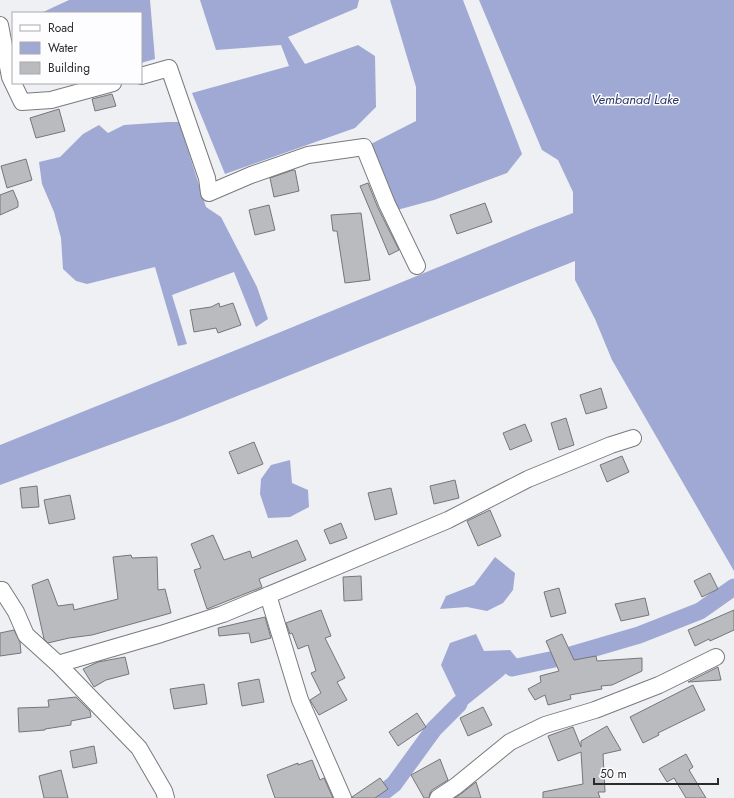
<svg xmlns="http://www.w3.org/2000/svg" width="734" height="798" viewBox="0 0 734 798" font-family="Jost,sans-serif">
<rect width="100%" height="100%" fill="#eff0f3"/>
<path fill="#9fa9d3" d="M69,0H150L155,59L141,63V13H41Z
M200,0H359L357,8L288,37L305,64L358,45L375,56L376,107L355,128L225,174L192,93L289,66L281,45L216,50Z
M390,0H463L522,154L507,173L434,200L397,210L367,146L416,121V87Z
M479,0H734V571L612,360L595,319L575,280V261L175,421L0,485V445L283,331L531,229L573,213V192L558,160L542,150Z
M168,122H179L206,207L221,217L257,287L268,319L256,327L234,272L172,295L187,344L178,346L155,267L87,284L76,281L63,269L61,238L54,212L42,184L39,162L60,157L83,134L99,125L108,133L124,125Z
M290,460L292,483L308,490L309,507L290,517L268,518L260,494L261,479L271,465Z
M495,557L515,573L513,590L503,603L487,611L467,607L440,609L446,596L474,585Z
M476,634L484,651L510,650L519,661L502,677L462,709L441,665L450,643Z"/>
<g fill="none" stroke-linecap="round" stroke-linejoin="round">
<path stroke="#9fa9d3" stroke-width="17" d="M512,668L564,657L639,635L700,611L734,587
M376,798L394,784L434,729L459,704"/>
</g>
<path fill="#babbbe" stroke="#757679" d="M112,94L116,106L95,111L92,99Z
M59,109L65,131L36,138L30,118Z
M26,159L32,180L7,188L1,166Z
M293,170H295L299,191L274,197L270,178Z
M368,183L378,208L399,250L389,255L360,186Z
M13,190L18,202V207L0,215V195Z
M485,203L492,222L457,234L450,215Z
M269,205L275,230L255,235L249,210Z
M361,213L370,280L345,283L337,231H333L331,215Z
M219,303L220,307L233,303L241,325L218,333L216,328L194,332L190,310L211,307Z
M601,388L607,408L586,414L580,395Z
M566,418L574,445L559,450L551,423Z
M525,424L532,441L510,450L503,433Z
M254,442L263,464L238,474L229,452Z
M622,456L629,472L607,482L600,465Z
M455,480L459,498L434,504L430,486Z
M37,486L39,507L22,508L20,488Z
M391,488L397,514L375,520L368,493Z
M70,495L75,519L49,524L44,500Z
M490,510L501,536L478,546L467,521Z
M341,523L347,538L330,544L324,530Z
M213,535L224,560L250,551L252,558L297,540L306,560L259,579L262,587L207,609L194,570L201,568L191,544Z
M131,555L132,558L157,557L158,590L165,589L171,613L92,635L69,638L48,643L44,639L32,585L48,579L58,606L73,604L74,610L118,599L113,557Z
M710,573L718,589L702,597L694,581Z
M361,576L362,600L344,601L343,577Z
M559,588L566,613L551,617L544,592Z
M645,598L649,615L621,621L615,604Z
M321,610L331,636L325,638L345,678L337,682L347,700L319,715L310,700L321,693L311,673L316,671L308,645L298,649L292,633L290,634L286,623Z
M734,610V630L710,641L709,639L695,646L688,630Z
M265,617L271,638L251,643L249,633L219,636L218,628Z
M14,630L20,642L21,653L0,656V633Z
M562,634L574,660L596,656L597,661L642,658V671L612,685L601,686L602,689L570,695L571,699L548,705L545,695L535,700L528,689L541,682L540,676L559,671L546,641Z
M125,657L129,674L106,680L94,687L83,669L98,662Z
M718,667L721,680L688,682Z
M259,679L264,702L242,706L238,683Z
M204,684L207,704L174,709L170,689Z
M693,685L705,710L658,733L659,735L643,743L630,717Z
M76,697L90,711L91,717L71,721V725L45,729V730L19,732L18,708L49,707L48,700Z
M483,707L492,725L468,736L460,718Z
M417,713L426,727L398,746L389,732Z
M607,726L621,750L603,754L605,792H598L600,798H543V792L583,784L581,752L558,761L548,736L573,727L581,747V741Z
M94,746L97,763L73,768L70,751Z
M686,754L693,767L689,770L706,798H686L674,778L667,782L659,769Z
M440,759L448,780L432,790L430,793L429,798H424L411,775Z
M312,760L320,780L324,778L333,798H275L267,775L298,763V765Z
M61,770L68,798H44L39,776Z
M380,778L388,789L375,798H352V797Z
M476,782L481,798H455L462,793Z"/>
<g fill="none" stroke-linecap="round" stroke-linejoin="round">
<defs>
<path id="street" d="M0,25L10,77L22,102L51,100L113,83
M141,76L169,68L207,178L209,193L251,175L308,155L364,147L387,204L417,266
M0,590H2L16,612L26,635L58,664L139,748L164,791L166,798
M268,595L300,700L343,798
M58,664L161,634L223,614L448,520L528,479L611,445L633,438
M438,798L456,786L510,742L545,725L595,710L659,685L716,657"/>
</defs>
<use href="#street" stroke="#797a7d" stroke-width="18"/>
<use href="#street" stroke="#fff" stroke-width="16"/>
</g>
<g text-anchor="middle" stroke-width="3" stroke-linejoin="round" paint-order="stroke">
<g font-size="13" font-style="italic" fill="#2e366b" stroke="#fdfdff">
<text x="635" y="104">Vembanad Lake</text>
</g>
</g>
<rect x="12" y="12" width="130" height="72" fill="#fdfdff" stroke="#a9a9ab"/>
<rect x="20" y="25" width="20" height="6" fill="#ffffff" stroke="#a9a9ab"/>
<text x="48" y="32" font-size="12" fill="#2b2b2c">Road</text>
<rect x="20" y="42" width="20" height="12" fill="#9fa9d3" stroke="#a9a9ab"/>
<text x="48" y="52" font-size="12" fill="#2b2b2c">Water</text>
<rect x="20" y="62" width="20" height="12" fill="#babbbe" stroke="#a9a9ab"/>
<text x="48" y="72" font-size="12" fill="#2b2b2c">Building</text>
<path d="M594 778v6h124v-6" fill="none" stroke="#2b2b2c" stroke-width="2"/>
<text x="600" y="778" font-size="12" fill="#2b2b2c" stroke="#fdfdff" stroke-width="3" paint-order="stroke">50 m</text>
</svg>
